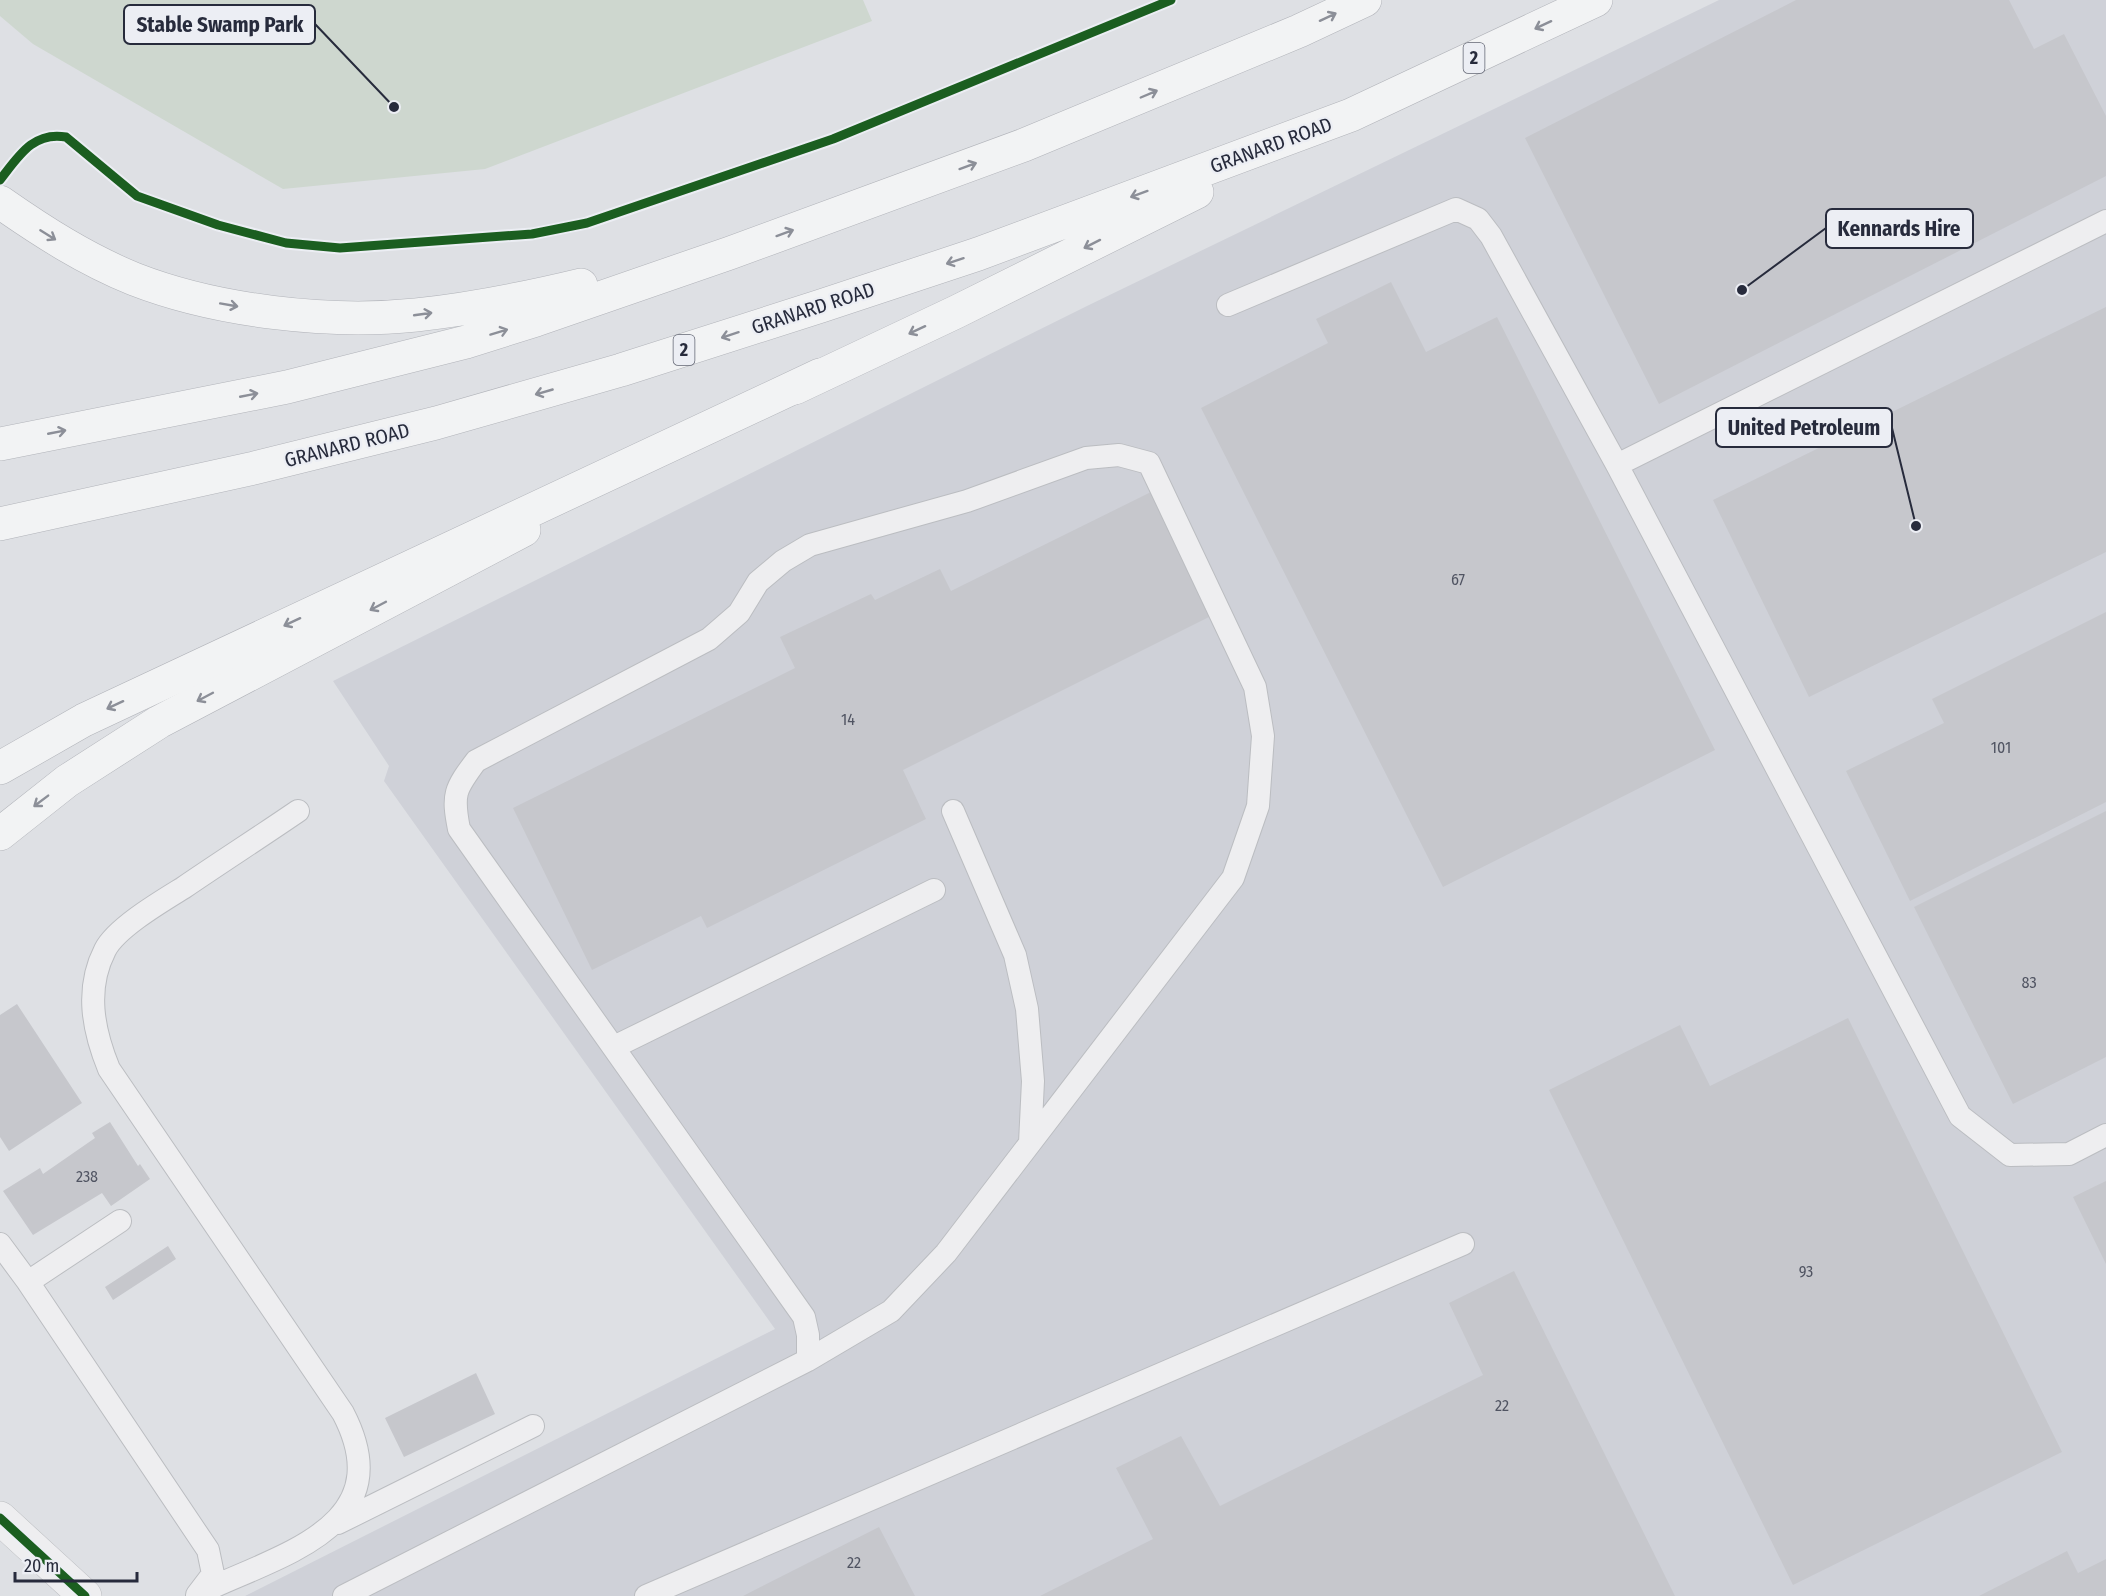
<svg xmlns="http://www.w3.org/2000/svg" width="2106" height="1596" viewBox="0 0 2106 1596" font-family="'Fira Sans Condensed',sans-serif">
<rect width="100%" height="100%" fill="#dee0e4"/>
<path fill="#cfd1d8" d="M1719,0H2106V1596H245L775,1329L384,781L389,766L333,681L1089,305Z"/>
<path fill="#ced7cf" d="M0,0H863L872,21L485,169L283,189L33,44L0,16Z"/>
<path fill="#c6c7cc" d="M1796,0H2009L2034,49L2064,34L2106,116V176L1659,404L1525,138Z
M1391,282L1426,352L1497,317L1715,750L1443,887L1201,408L1328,343L1316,319Z
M2106,307V552L1809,697L1713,500Z
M1151,492L1213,615L903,770L926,819L707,928L701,916L592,970L513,808L795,668L780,637L871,594L875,600L940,569L951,591Z
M2106,612V802L1910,901L1846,771L1944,723L1932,699Z
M2106,811V1057L2013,1104L1914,907Z
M17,1004L82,1103L9,1151L0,1137V1015Z
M1848,1018L2062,1452L1793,1585L1549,1090L1680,1025L1710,1086Z
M110,1122L138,1166L140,1164L150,1179L111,1206L102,1193L33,1235L3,1191L40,1168L43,1174L95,1138L92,1133Z
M2106,1181V1264L2073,1197Z
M168,1246L176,1259L113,1300L105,1287Z
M1514,1271L1675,1596H1040L1153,1539L1116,1468L1181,1436L1220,1506L1483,1375L1449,1303Z
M476,1373L495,1414L404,1457L385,1418Z
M879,1527L915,1596H743Z
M2067,1551L2078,1573L2106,1559V1596H1979Z"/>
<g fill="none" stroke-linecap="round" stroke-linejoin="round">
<defs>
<path id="service" d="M1228,305L1456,209L1478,219L1491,236L1617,465L1960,1116L2010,1155L2069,1154L2106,1135
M1617,465L2106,221
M953,811L1015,955L1027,1009L1033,1081L1030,1143
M614,1047L934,890
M120,1221L28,1282L208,1550L213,1574L197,1595
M0,1244L28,1282
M338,1523L533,1426
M202,1592C282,1554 402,1526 343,1413L109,1069C93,1030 85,989 105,950C116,928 162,901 183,888C221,862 260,837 298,811
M344,1596L808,1360L891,1311L946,1253L1233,878L1258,806L1263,736L1255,687L1149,463L1119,455L1086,458L967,501L810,545L783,561L758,582L739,613L709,639L476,761C455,789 452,794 459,829L804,1317L808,1335V1360
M646,1596L1463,1244"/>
<path id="minor" d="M0,1518L85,1596"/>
<path id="trunk" d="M0,202C43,232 85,259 134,279C216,311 328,324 416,315C472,309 527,298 581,285
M795,388L956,312L1197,192
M0,444L287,387L466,342L536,320L730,253L1024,145L1299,31L1365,0
M0,524L254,468L436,423L621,370L821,306L978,254L1351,115L1596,0
M0,834L67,781L159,722L524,530"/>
<path id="motorway" d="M0,768L84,720L820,375"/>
</defs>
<use href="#service" stroke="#bbbdc1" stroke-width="24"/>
<use href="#minor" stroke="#bbbdc1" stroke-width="34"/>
<use href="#trunk" stroke="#b1b3b9" stroke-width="34"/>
<use href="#motorway" stroke="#b1b3b9" stroke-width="34"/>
<use href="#service" stroke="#eeeef0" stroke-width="22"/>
<use href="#minor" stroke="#eeeef0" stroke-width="33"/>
<use href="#trunk" stroke="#f2f3f4" stroke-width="33"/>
<use href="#motorway" stroke="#f2f3f4" stroke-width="33"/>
<defs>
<path id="cycleway" d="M0,180C18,157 33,131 66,137L137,196L218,225L286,243L340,248L532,234L587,223L833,139L1171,0
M0,1518L85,1596"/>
</defs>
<use href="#cycleway" stroke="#eceef4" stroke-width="13"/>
<use href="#cycleway" stroke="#1b5e20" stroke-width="9"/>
</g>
<defs><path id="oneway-shaft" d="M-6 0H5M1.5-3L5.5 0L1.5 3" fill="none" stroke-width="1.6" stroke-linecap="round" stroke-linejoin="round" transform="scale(1.5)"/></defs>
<g stroke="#8c8f98">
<use href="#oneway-shaft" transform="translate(1328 17) rotate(-25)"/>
<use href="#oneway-shaft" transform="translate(1543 25) rotate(155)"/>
<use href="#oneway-shaft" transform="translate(1149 94) rotate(-23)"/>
<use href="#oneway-shaft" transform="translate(968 166) rotate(-20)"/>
<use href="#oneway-shaft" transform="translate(1139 194) rotate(160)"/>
<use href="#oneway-shaft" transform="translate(785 233) rotate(-20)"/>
<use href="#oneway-shaft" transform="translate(48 235) rotate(32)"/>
<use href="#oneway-shaft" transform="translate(1092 244) rotate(153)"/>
<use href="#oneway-shaft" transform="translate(955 261) rotate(162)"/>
<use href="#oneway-shaft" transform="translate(229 305) rotate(10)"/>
<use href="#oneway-shaft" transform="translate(423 314) rotate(-8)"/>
<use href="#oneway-shaft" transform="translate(917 330) rotate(155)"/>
<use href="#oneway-shaft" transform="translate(499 332) rotate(-17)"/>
<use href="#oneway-shaft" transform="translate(730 335) rotate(162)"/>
<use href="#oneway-shaft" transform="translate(544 392) rotate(164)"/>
<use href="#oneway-shaft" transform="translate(249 395) rotate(-11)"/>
<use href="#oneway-shaft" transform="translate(57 432) rotate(-11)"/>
<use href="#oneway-shaft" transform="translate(378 606) rotate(152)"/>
<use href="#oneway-shaft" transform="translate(292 622) rotate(155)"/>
<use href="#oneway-shaft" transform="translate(205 697) rotate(152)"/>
<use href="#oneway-shaft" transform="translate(115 705) rotate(155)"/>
<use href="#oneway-shaft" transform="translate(41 801) rotate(143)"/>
</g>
<g text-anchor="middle" stroke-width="4.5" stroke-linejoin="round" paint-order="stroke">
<g font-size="16" fill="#505462">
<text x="1458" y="585">67</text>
<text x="848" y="725">14</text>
<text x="2001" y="753">101</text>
<text x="2029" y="988">83</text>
<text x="87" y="1182">238</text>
<text x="1806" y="1277">93</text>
<text x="1502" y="1411">22</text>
<text x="854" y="1568">22</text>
</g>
<g fill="#eceef4" stroke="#626673" stroke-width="1.5">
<rect x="1463.5" y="43" width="21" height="30" rx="4.5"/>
<rect x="673.5" y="335" width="21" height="30" rx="4.5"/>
</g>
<g font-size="18" font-weight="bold" fill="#272b3c">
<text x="1474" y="64">2</text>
<text x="684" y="356">2</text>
</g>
<g font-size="20" fill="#272b3c" stroke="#eceef4">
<text transform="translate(1271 145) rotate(-20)" y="7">GRANARD ROAD</text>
<text transform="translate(813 308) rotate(-18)" y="7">GRANARD ROAD</text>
<text transform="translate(347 445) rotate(-14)" y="7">GRANARD ROAD</text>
</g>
</g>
<path fill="none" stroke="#272b3c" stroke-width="2" d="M394 107L315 24M1742 290L1826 228M1916 526L1892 428"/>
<g fill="#272b3c" stroke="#eceef4" stroke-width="2">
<circle cx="394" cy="107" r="6"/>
<circle cx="1742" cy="290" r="6"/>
<circle cx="1916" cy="526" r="6"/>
</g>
<g fill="#eceef4" stroke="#272b3c" stroke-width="2">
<rect x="124" y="5" width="191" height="39" rx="6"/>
<rect x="1826" y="209" width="147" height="39" rx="6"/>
<rect x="1716" y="408" width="176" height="39" rx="6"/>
</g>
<g font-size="21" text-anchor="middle" font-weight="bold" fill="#272b3c">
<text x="220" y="32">Stable Swamp Park</text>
<text x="1899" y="236">Kennards Hire</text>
<text x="1804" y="435">United Petroleum</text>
</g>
<path d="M15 1572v9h122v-9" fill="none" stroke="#272b3c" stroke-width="3"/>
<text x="24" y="1572" font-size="18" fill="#272b3c" stroke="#eceef4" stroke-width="4.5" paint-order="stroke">20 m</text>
</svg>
